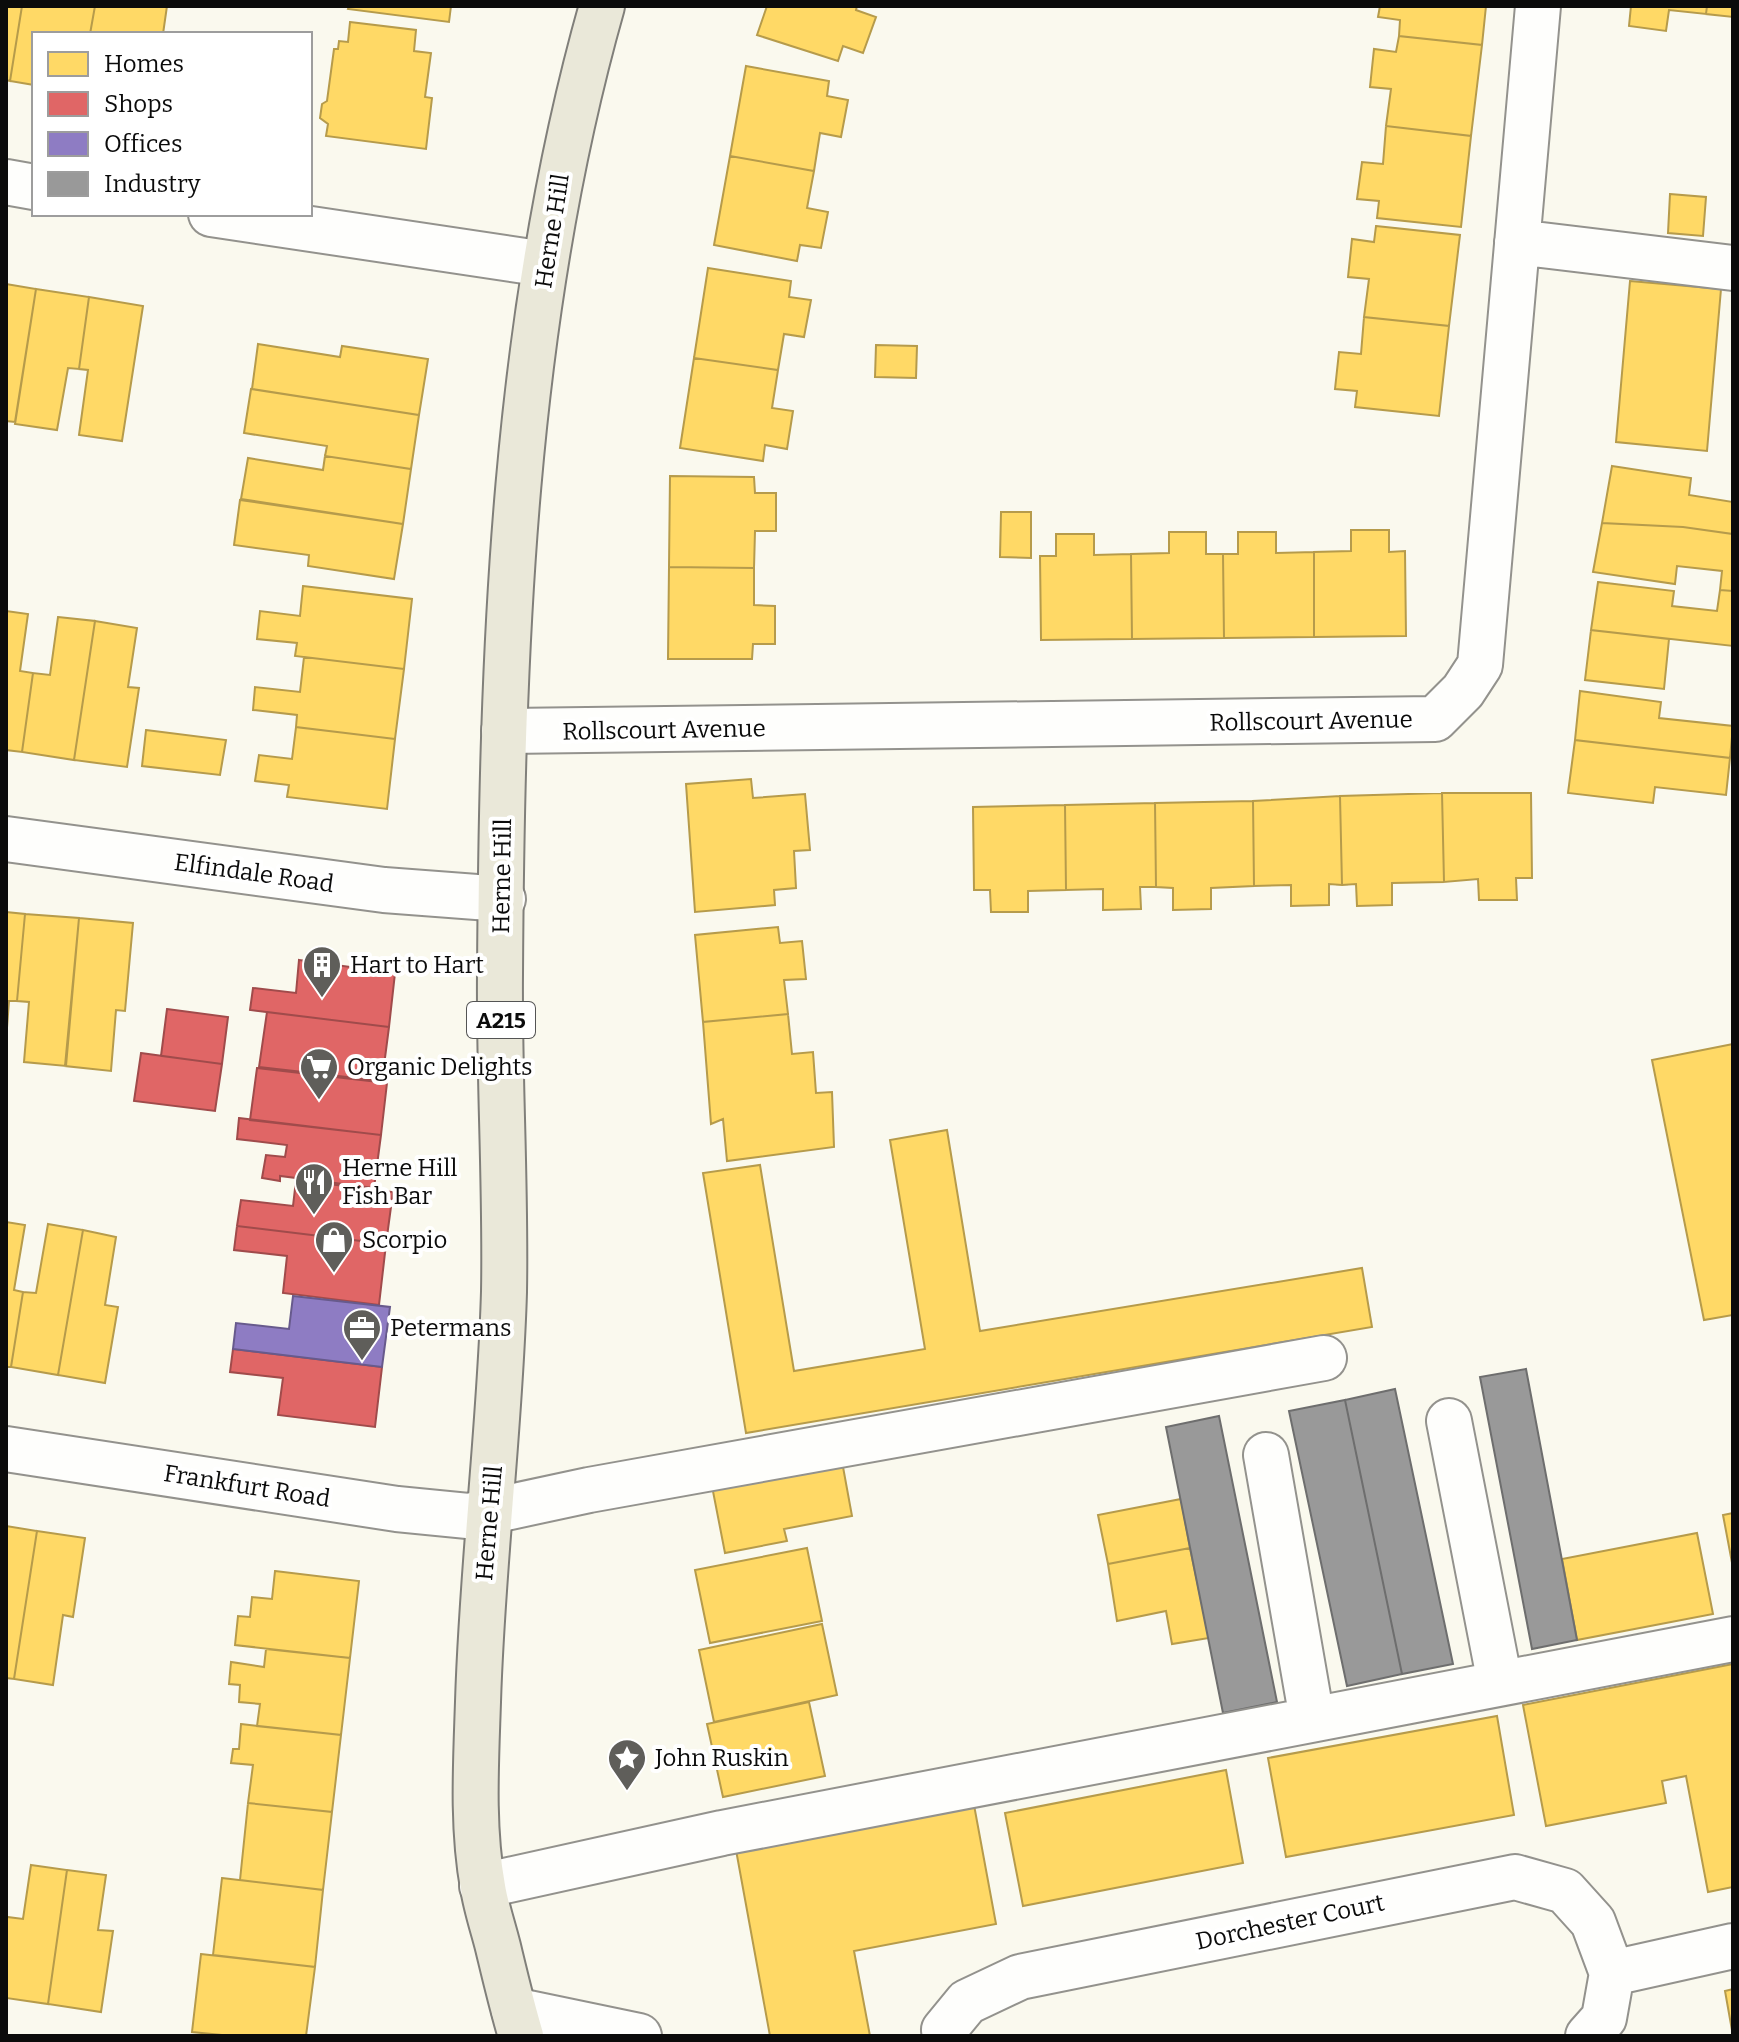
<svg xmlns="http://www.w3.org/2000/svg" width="1739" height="2042" viewBox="0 0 1739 2042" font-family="Bitter,serif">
<rect width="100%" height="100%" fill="#faf9ee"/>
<path fill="#ffd966" stroke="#b69b4b" stroke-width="2" d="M6,6H22L10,81L6,80Z
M22,6H95L90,34H34V85L10,81Z
M95,6H167L163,34H90Z
M349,6H451L449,22L348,9Z
M767,6H857L856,10L876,17L863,53L843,46L838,61L757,35Z
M1380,6H1486L1482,45L1399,36L1400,20L1378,17Z
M1631,6H1707L1706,14L1669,10L1666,31L1629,26Z
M1707,6H1733V17L1706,14Z
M350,22L416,30L414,51L431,53L425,97L432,98L426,149L326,136L328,124L320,118L322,104L327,101L334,49H338L339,41L348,42Z
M1399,36L1482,45L1471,136L1386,126L1391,89L1370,87L1374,49L1396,52Z
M746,66L829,81L827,96L848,100L841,137L820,133L814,171L730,156Z
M1386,126L1471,136L1461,227L1377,218L1379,201L1357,199L1362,162L1383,164Z
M730,156L814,171L807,208L828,212L821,248L800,245L797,261L714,245Z
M1670,194L1706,197L1703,236L1668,233Z
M1376,226L1460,235L1449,326L1364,317L1369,279L1348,277L1352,239L1374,242Z
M708,268L791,281L789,297L811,300L804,337L784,334L778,370L694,358Z
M1630,281L1721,289L1707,451L1616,442Z
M6,284L36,289L15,422L6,421Z
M36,289L89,297L79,369L68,368L57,430L15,424Z
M89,297L143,306L122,441L79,435L88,370L79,369Z
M1364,317L1449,326L1439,416L1355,407L1357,391L1335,389L1339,352L1361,354Z
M258,344L340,357L342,346L428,359L419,415L252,389Z
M876,345L917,346L916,378L875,377Z
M694,358L778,370L772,408L793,411L787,449L765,445L763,461L680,448Z
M251,389L419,415L411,469L325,456L327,446L244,433Z
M325,456L411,469L403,524L241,499L248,458L323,470Z
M1612,466L1691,478L1689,495L1733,502V534L1683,527L1602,523Z
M670,476L754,477L755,493H776V531H755L754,568L669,567Z
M240,500L403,524L394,579L308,566L309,555L234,545Z
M1001,512H1031V558L1000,557Z
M1602,523L1683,527L1733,534V591L1720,590L1722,571L1677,566L1675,584L1593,572Z
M1351,530H1389V552L1405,551L1406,636L1314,637V552L1351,551Z
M1169,532H1206V554H1223L1224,638L1132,639L1131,554L1169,553Z
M1238,532H1276V553L1314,552V637L1224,638L1223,554H1238Z
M1056,534H1094V555L1131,554L1132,639L1041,640L1040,556H1056Z
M669,567L754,568V605L775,606V644H753L752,659H668Z
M1598,582L1674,591L1672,606L1717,611L1720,590L1733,591V646L1591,630Z
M303,586L412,599L404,669L295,656L297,643L257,639L260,611L300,616Z
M6,611L28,614L20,671L33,673L22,752L6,750Z
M58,617L95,621L74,760L22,752L33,673L50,675Z
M95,621L137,628L128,687L139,688L127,767L74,760Z
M1591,630L1669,639L1664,689L1585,680Z
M304,657L404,669L395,739L296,727L297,715L253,710L255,687L300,692Z
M1580,691L1661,702L1659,718L1733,726L1730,758L1575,740Z
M296,727L395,739L387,809L287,797L289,785L255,781L259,755L292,759Z
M146,730L226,740L220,775L142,766Z
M1575,740L1730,758L1726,795L1655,787L1653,803L1568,793Z
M751,779L753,798L805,794L810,850L794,851L796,888L774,890L775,905L695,912L686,784Z
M1442,793L1444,882L1392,883V905L1357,906L1356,884L1342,885L1340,796Z
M1442,793H1531L1532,878H1516L1517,900H1479L1478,879L1444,882Z
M1340,796L1342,885L1329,884V905L1291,906V885L1254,886L1253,801Z
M1253,801L1254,886L1211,888V909L1173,910V888L1156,887L1155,803Z
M1155,803L1156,887H1140L1141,909L1103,910V889L1066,890L1065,805Z
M1065,805L1066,890L1028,891V912H991L990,890H974L973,807Z
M6,912L25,914L17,1001H9L6,1041Z
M25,914L79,918L66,1066L24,1062L29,1002L17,1001Z
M79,918L133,923L125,1011L116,1010L111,1071L65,1066Z
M778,927L780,943L802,941L806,979L784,980L788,1014L703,1022L695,935Z
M788,1014L792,1054L813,1052L816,1093L832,1092L834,1147L727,1161L723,1119L711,1124L703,1022Z
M1733,1044V1315L1704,1320L1652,1060Z
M947,1130L980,1331L1362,1268L1372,1327L746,1433L703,1173L760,1165L794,1371L925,1349L890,1140Z
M6,1222L25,1225L14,1290L23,1292L11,1367H6Z
M48,1224L83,1230L58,1375L11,1367L23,1292L36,1293Z
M83,1230L116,1237L105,1305L118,1307L105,1383L58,1375Z
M841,1456L852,1516L784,1529L787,1541L725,1553L711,1481Z
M1181,1499L1190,1548L1108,1564L1098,1515Z
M1733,1513V1568L1723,1515Z
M6,1526L37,1531L14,1679L6,1678Z
M37,1531L85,1538L73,1617L63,1615L53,1685L14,1679Z
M1697,1533L1713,1614L1577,1640L1562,1559Z
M807,1548L822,1621L710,1643L695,1570Z
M1190,1548L1209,1638L1172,1644L1166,1611L1117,1621L1108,1564Z
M275,1571L359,1581L350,1658L235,1645L238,1616L250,1617L252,1597L272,1599Z
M822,1624L837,1695L714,1722L699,1650Z
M266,1649L350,1658L341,1735L257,1726L260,1704L239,1702L240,1685L229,1684L231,1662L264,1667Z
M1733,1664V1887L1708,1892L1686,1776L1662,1781L1666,1803L1546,1826L1523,1705Z
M809,1702L825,1776L723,1797L707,1724Z
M1497,1716L1514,1815L1286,1857L1268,1758Z
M241,1724L341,1735L332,1812L248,1803L253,1765L231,1763L233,1749H239Z
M1226,1770L1243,1863L1023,1906L1005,1813Z
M248,1803L332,1812L323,1890L240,1880Z
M974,1805L996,1924L854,1951L870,2036H770L736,1850Z
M31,1865L67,1870L48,2004L6,1998L7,1917L23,1919Z
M67,1870L106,1875L98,1930L113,1931L101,2012L48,2004Z
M222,1878L323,1890L315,1967L213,1955Z
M201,1954L315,1967L306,2036H232L192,2032Z
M1733,1989V2036L1725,1991Z"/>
<path fill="#e06666" stroke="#a04b4b" stroke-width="2" d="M299,960L395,973L389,1027L250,1010L253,988L296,993Z
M167,1009L228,1017L222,1064L161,1056Z
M267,1012L389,1027L382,1081L259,1067Z
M141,1053L222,1064L215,1111L134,1101Z
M257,1068L387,1083L381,1135L250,1120Z
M239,1118L381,1135L374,1188L280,1176V1181L262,1178L266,1155L285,1157L287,1145L237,1139Z
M296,1180L393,1192L386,1244L237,1226L241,1200L293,1206Z
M237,1226L386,1244L379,1305L283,1293L287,1256L234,1250Z
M233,1349L382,1367L375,1427L278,1415L283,1378L230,1372Z"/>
<path fill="#8e7cc3" stroke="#675a8c" stroke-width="2" d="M293,1296L390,1307L382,1367L233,1349L236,1323L289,1329Z"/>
<path fill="#999" stroke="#6e6e6e" stroke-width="2" d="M1526,1369L1577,1640L1532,1649L1480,1377Z
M1395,1389L1453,1664L1402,1674L1345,1400Z
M1345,1400L1402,1674L1347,1686L1289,1411Z
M1219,1416L1277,1702L1223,1713L1166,1427Z"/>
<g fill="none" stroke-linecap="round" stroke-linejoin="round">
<defs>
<path id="minor" d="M6,182L34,187
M211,214L545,264
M1517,242L1733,268
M504,731L1435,719L1463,691L1480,665L1538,6
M6,839L384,890L503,899
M1449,1421L1500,1683
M6,1449L397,1509L468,1516L589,1490L1324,1358
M1266,1455L1312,1719
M482,1886L722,1833L1733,1639
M1612,1973L1733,1946
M514,2010L639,2036
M945,2036L944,2030L967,2002L1020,1977L1515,1877L1565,1891L1593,1922L1612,1973L1604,2018L1588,2036"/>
<path id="major" d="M521,2036C512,2006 505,1976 498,1947C493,1927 486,1907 483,1887C472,1827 476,1763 478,1702C482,1565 500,1429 504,1292C506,1186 499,1080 500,974C502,650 513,319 602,6"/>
</defs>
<use href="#minor" stroke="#93928d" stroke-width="48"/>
<use href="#major" stroke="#807f7a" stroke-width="48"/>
<use href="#minor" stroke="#fefefc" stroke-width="44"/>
<use href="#major" stroke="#eae8d9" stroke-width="44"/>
</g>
<defs>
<symbol id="building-pin" viewBox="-11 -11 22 30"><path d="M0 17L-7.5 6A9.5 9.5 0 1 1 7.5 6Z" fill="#5f5e5a" stroke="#fff"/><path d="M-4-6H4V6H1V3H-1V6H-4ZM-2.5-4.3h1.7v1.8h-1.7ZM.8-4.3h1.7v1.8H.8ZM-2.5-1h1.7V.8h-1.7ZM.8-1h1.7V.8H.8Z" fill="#fff"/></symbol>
<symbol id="supermarket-pin" viewBox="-11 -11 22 30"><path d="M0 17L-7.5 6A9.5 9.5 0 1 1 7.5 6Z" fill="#5f5e5a" stroke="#fff"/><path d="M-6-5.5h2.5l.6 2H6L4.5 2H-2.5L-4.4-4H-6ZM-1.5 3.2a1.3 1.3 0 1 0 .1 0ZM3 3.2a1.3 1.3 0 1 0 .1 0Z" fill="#fff"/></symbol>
<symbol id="restaurant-pin" viewBox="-11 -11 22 30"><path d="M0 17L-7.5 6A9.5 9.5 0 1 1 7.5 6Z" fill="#5f5e5a" stroke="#fff"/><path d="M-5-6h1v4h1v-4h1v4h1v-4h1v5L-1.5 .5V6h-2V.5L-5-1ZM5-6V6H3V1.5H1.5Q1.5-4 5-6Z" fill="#fff"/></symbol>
<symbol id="shop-pin" viewBox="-11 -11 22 30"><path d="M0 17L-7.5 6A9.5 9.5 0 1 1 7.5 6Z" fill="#5f5e5a" stroke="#fff"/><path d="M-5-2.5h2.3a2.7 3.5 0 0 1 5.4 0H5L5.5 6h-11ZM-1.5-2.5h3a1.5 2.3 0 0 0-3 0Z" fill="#fff"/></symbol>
<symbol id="office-pin" viewBox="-11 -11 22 30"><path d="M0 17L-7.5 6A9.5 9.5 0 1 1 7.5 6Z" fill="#5f5e5a" stroke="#fff"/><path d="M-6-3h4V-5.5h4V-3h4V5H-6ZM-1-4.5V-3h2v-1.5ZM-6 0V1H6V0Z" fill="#fff"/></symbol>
<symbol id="sight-pin" viewBox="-11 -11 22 30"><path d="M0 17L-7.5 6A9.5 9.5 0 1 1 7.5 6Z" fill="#5f5e5a" stroke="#fff"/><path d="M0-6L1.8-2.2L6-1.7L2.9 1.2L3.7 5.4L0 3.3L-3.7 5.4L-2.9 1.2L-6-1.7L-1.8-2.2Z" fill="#fff"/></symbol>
</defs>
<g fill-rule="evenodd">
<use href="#building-pin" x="300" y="943" width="44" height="60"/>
<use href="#supermarket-pin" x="297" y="1045" width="44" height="60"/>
<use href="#restaurant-pin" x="292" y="1160" width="44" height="60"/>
<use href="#shop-pin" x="312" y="1218" width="44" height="60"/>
<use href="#office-pin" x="340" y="1306" width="44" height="60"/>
<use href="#sight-pin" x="605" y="1736" width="44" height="60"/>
</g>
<g text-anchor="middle" stroke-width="8" stroke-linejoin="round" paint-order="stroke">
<rect fill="#fff" stroke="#545454" stroke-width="2" x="467" y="1002" width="68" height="36" rx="6"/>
<g font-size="22" font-weight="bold" fill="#0b0b0b">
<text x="501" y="1028">A215</text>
</g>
<g font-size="24" fill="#0b0b0b" stroke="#fff">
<text transform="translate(552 231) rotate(-81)" y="8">Herne Hill</text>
<text transform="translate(1311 721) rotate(-1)" y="8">Rollscourt Avenue</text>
<text transform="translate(664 730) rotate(-1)" y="8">Rollscourt Avenue</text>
<text transform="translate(254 873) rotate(8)" y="8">Elfindale Road</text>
<text transform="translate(502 876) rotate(-89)" y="8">Herne Hill</text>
<text transform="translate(247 1486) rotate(9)" y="8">Frankfurt Road</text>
<text transform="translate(489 1523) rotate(-85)" y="8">Herne Hill</text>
<text transform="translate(1290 1922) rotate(-12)" y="8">Dorchester Court</text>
</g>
<g font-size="24" fill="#0b0b0b" stroke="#fff" text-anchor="start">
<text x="350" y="973">Hart to Hart</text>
<text x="347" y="1075">Organic Delights</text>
<text x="342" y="1176">Herne Hill<tspan x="342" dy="28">Fish Bar</tspan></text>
<text x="362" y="1248">Scorpio</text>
<text x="390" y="1336">Petermans</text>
<text x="655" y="1766">John Ruskin</text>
</g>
</g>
<rect width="1739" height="2042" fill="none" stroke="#0b0b0b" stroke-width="16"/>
<rect x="32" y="32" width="280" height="184" fill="#ffffff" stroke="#9d9d9d" stroke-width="2"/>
<rect x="48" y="52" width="40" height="24" fill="#ffd966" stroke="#9d9d9d" stroke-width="2"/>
<text x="104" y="72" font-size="24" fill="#0b0b0b">Homes</text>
<rect x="48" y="92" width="40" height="24" fill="#e06666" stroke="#9d9d9d" stroke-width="2"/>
<text x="104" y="112" font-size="24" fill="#0b0b0b">Shops</text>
<rect x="48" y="132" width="40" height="24" fill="#8e7cc3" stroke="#9d9d9d" stroke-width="2"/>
<text x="104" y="152" font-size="24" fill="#0b0b0b">Offices</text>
<rect x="48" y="172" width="40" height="24" fill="#999999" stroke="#9d9d9d" stroke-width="2"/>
<text x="104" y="192" font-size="24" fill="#0b0b0b">Industry</text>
</svg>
